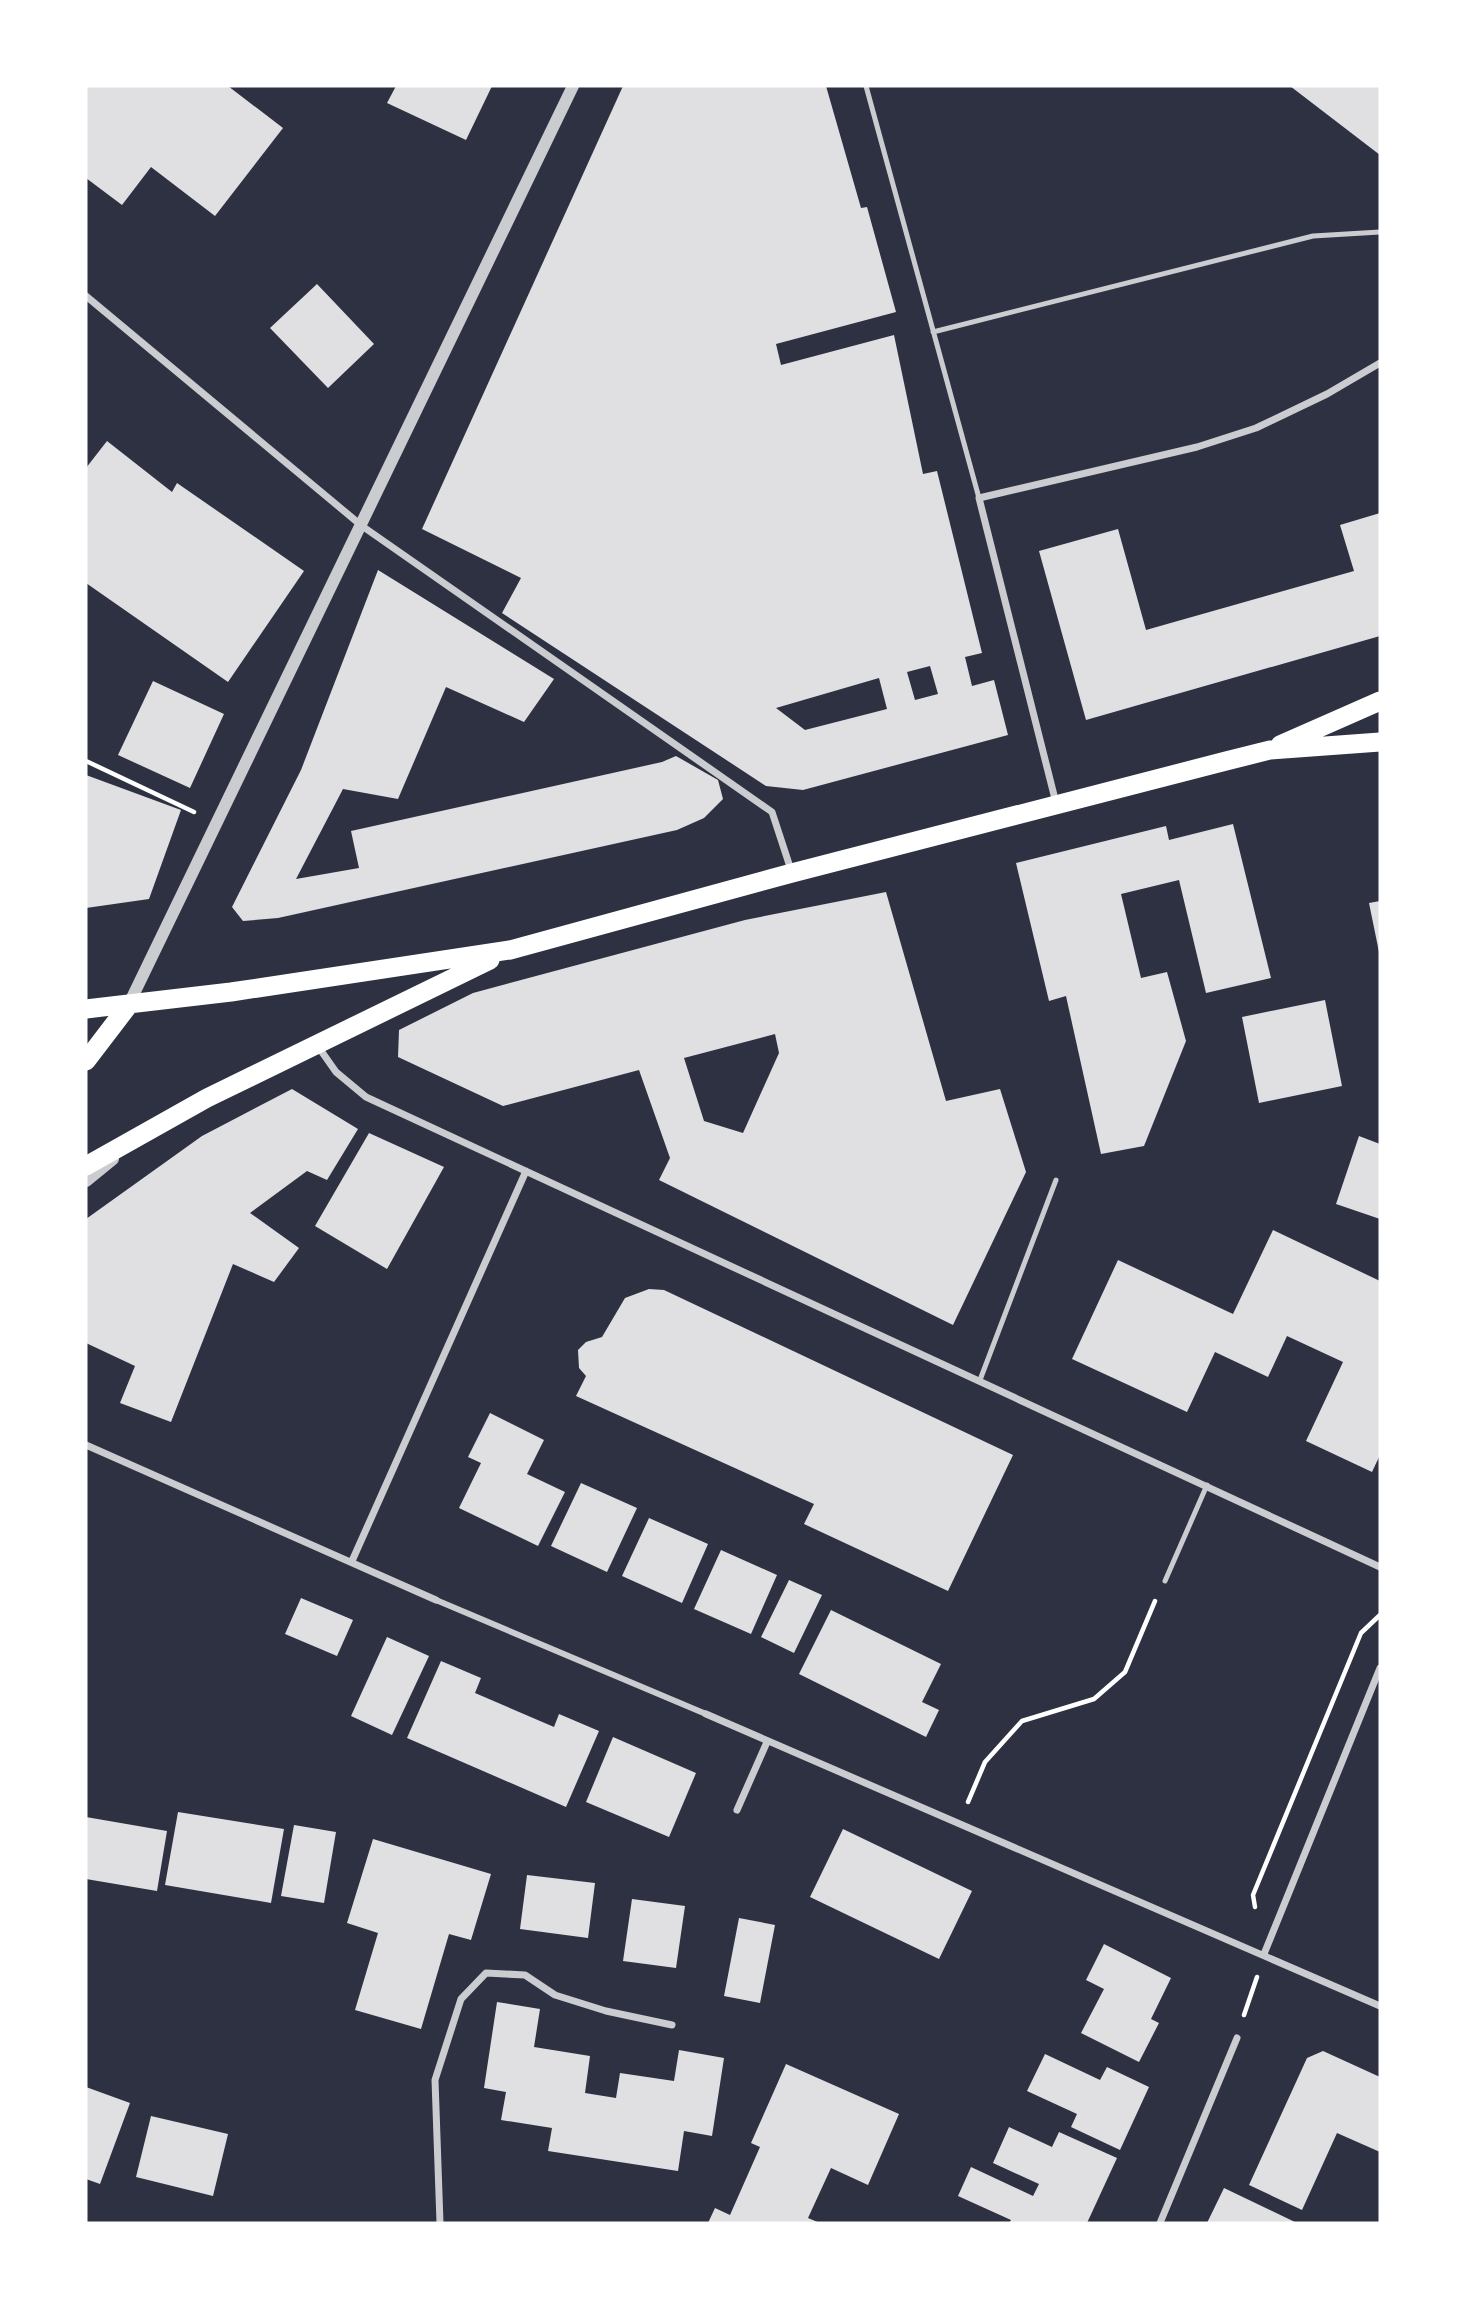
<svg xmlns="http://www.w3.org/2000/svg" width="1466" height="2309" viewBox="0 0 1466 2309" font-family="'Times New Roman',serif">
<rect width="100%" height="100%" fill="#2d3142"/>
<path fill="#e0e0e3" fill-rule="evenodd" d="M86,86H228L283,128L215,216L151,167L122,205L86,178Z
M396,86H492L466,140L387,103Z
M623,86H826L861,208L867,207L896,312L776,344L781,365L894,335L923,474L937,471L982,653L965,657L972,686L994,680L1008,735L803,790L766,786L502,613L521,578L422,529ZM930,666L938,694L915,700L907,672ZM879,678L887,709L805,730L776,708Z
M1290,86H1380V155Z
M317,284L374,344L328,388L270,328Z
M107,441L172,492L177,483L304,571L228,682L86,583V468Z
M1380,513V636L1086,720L1039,551L1118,529L1146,630L1354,571L1340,525Z
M378,570L554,679L524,722L446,687L398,799L343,789L296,879L359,868L351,831L662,762L676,756L718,780L723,799L704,818L677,830L278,918L243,921L232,907L301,770Z
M153,681L224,714L190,788L118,755Z
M86,775L181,810L149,899L86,908Z
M1233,824L1271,978L1206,993L1179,880L1121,894L1141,978L1167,972L1186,1041L1144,1146L1101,1154L1066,996L1049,1001L1016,863L1166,826L1169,840Z
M886,892L946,1101L1000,1089L1026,1172L953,1325L659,1180L670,1158L639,1070L503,1106L398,1057L399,1030L473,993L745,920ZM775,1034L779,1053L743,1133L704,1121L684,1058Z
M1380,901V952H1379L1369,903Z
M1325,1000L1342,1086L1259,1103L1242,1017Z
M292,1089L358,1129L327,1180L307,1171L250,1213L299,1248L274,1282L233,1264L171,1422L120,1403L135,1366L86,1343V1219L202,1136Z
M369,1133L444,1167L387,1269L315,1226Z
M1359,1136L1380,1144V1219L1336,1204Z
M1273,1230L1380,1281V1455L1372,1472L1306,1441L1343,1362L1287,1336L1268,1377L1215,1352L1187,1412L1072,1359L1118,1260L1233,1314Z
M649,1289L664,1290L1013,1455L948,1591L804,1524L814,1504L576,1396L586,1376L579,1368L578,1350L586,1342L602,1337L625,1298Z
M490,1413L544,1440L527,1474L565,1492L538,1546L459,1508L481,1463L468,1457Z
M581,1483L637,1508L607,1572L551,1546Z
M649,1518L708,1544L682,1603L622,1576Z
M721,1550L777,1575L751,1634L694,1609Z
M789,1580L822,1595L794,1653L761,1637Z
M301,1598L353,1620L337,1656L285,1634Z
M831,1610L941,1664L922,1702L939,1710L926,1737L799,1674Z
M387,1637L429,1656L392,1735L351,1716Z
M441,1661L481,1678L475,1693L554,1727L559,1714L599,1731L566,1807L407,1738Z
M613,1737L696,1773L669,1837L586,1802Z
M178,1812L284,1829L271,1903L165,1885Z
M86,1817L167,1831L157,1891L86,1879Z
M294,1825L336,1832L324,1903L281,1896Z
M843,1829L972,1891L939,1959L810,1897Z
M373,1839L491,1874L471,1940L449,1934L421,2029L355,2010L378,1933L347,1923Z
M527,1875L595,1883L588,1938L520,1929Z
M632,1899L685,1906L676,1968L623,1961Z
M739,1918L775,1925L760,2003L724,1996Z
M1104,1944L1171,1978L1151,2019L1159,2023L1139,2062L1081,2033L1104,1989L1086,1980Z
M497,2002L540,2009L534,2047L590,2056L585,2093L616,2098L620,2073L674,2081L679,2050L724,2058L712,2136L684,2131L678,2171L548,2151L552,2128L501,2120L506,2092L484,2088Z
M1323,2051L1380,2077V2152L1337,2133L1302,2210L1249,2185L1307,2058Z
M1045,2054L1100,2080L1107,2067L1149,2087L1120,2150L1071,2127L1077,2114L1027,2091Z
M786,2064L899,2114L868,2185L831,2168L808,2218L820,2223H708L715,2208L730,2215L760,2147L751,2143Z
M86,2087L130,2103L100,2184L86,2179Z
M151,2116L228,2134L213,2196L136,2177Z
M1009,2127L1052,2147L1059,2132L1117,2158L1087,2223H1009L1011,2220L958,2196L971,2167L1033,2196L1039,2184L993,2163Z
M1224,2188L1297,2223H1207Z"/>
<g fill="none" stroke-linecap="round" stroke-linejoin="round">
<path stroke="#fff" stroke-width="4.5" d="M86,761L194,812
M968,1802L985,1762L1022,1721L1094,1699L1125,1672L1155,1601
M1255,1907L1253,1895L1361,1633L1380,1615
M1244,2015L1257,1977"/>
<path stroke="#caccd0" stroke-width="5" d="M866,86L979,498
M933,332L1313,236L1380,232
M980,1380L1056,1180
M1165,1581L1207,1485"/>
<path stroke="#caccd0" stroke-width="6" d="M436,1600L706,1714"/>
<path stroke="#caccd0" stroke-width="7" d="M86,296L362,526L772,812L792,873
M1056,803L979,498L1197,447L1256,428L1327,394L1380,363
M317,1045L336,1072L366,1097L1380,1567
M86,1445L436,1600
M352,1561L526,1171
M706,1714L1380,2006
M737,1810L767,1742
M1264,1954L1380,1668
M440,2223L435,2080L461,1999L486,1973L525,1975L555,1995L606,2011L672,2025
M1160,2223L1237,2038"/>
<path stroke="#caccd0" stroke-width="12" d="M128,1006L573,86
M86,1181L113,1159"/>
<path stroke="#fff" stroke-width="19" d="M1280,745L1380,701
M86,1009L231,992L510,950L792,873L1226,761L1270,750L1380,742
M86,1061L128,1006
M86,1166L207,1098L490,960"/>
</g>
<rect width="1466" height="2309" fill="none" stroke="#ffffff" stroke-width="175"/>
</svg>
